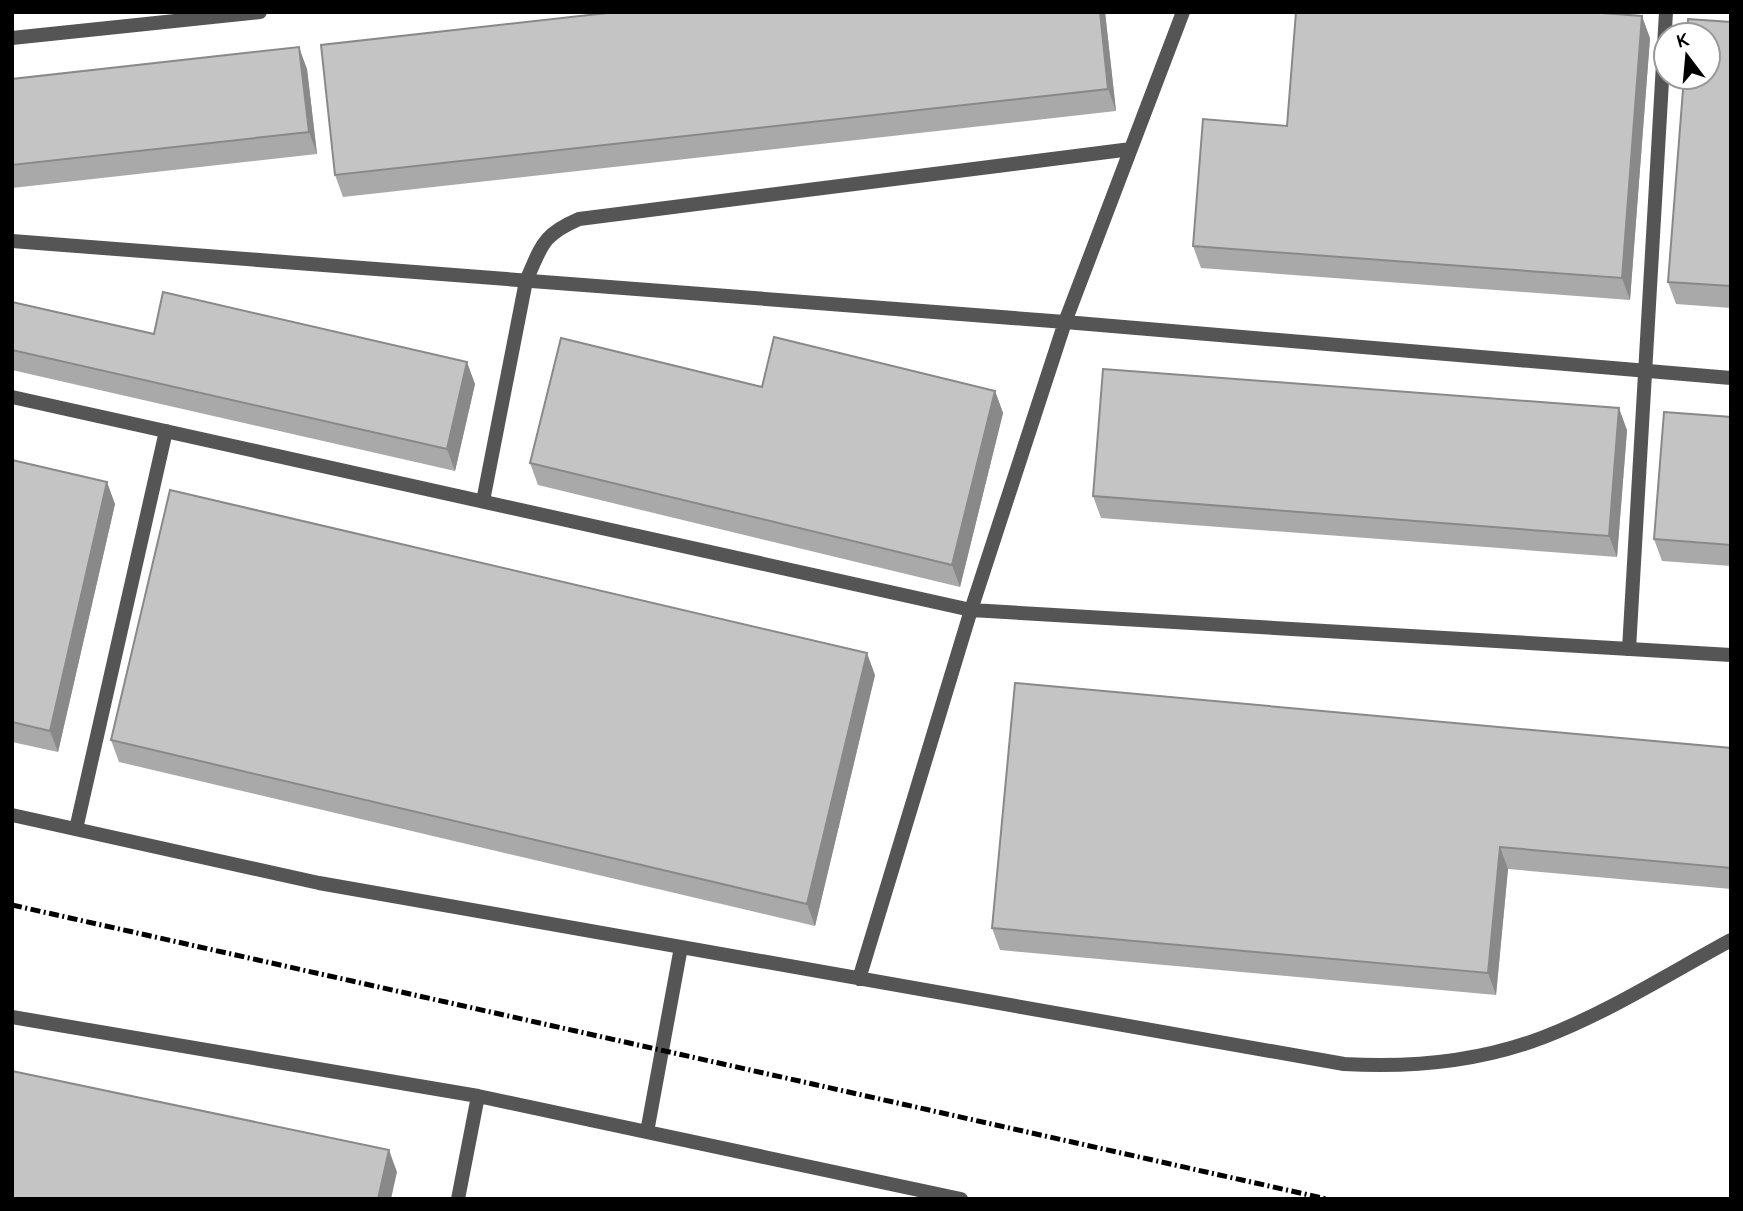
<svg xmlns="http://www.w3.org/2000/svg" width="1743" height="1211" viewBox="0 0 1743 1211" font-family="Karla,sans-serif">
<rect width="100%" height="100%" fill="#fff"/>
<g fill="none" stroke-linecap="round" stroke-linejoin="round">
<path stroke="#555" stroke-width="14" d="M483,501L526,281
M1629,649L1666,12
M76,829L166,431"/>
<path stroke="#555" stroke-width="14" d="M12,38L260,12
M12,241L1065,322L1731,378
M526,281C542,245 542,235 579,219L1131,149
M12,397L971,610L1731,655
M12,815L319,883L1344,1064C1412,1068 1479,1062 1544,1037C1609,1012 1670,973 1731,940
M859,979L971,610L1065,322L1183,12
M12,1017L478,1096L961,1199
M647,1132L681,947
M458,1199L478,1096"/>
<path stroke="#000" stroke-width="5" stroke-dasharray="10 3.5 2 3.5" stroke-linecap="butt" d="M12,905L1327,1199"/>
</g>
<path fill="#a9a9a9" d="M1105,12L1116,111L343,197L335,175Z
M1731,22V308L1676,304L1668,282Z
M1650,38L1630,300L1201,268L1193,246L1287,126Z
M307,69L317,154L12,188V79Z
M12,302L154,334L475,384L455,471L12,370Z
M762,387L995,391L1003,413L960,587L538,485L530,463Z
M1731,417V566L1662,561L1654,539Z
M1627,430L1617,557L1101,518L1093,496Z
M12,460L115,504L58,752L12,742Z
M875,675L815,926L119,762L111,740Z
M1731,748V889L1508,869L1496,995L1000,950L992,928Z"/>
<path fill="#898989" d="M1100,12H1105L1116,111L1108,89Z
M1642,16L1650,38L1630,300L1622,278Z
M299,47L307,69L317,154L309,132Z
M467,362L475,384L455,471L447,449Z
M995,391L1003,413L960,587L952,565Z
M1619,408L1627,430L1617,557L1609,536Z
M107,482L115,504L58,752L50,731Z
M867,653L875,675L815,926L807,904Z
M1500,847L1508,869L1496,995L1488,973Z
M389,1150L397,1172L391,1199H378Z"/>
<path fill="#c4c4c4" stroke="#898989" stroke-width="2" d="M616,12H1100L1108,89L335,175L321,45Z
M1296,12H1589L1642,16L1622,278L1193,246L1203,119L1287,126Z
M1688,19L1731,22V286L1668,282L1684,77H1708V35H1687Z
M299,47L309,132L12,165V79Z
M163,292L467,362L447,449L12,350V302L154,334Z
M774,337L995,391L952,565L530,463L561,338L762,387Z
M1103,369L1619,408L1609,536L1093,496Z
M1664,412L1731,417V545L1654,539Z
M12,460L107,482L50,731L12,722Z
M170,490L867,653L807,904L111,740Z
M1015,683L1731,748V868L1500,847L1488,973L992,928Z
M12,1071L389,1150L378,1199H12Z"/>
<rect width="1743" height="1211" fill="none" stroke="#000000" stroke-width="28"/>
<g transform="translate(1687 56) rotate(344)"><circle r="33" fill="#ffffff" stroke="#999999" stroke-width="2"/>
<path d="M0-5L12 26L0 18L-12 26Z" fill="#000000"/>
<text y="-10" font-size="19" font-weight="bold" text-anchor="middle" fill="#000000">K</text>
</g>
</svg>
